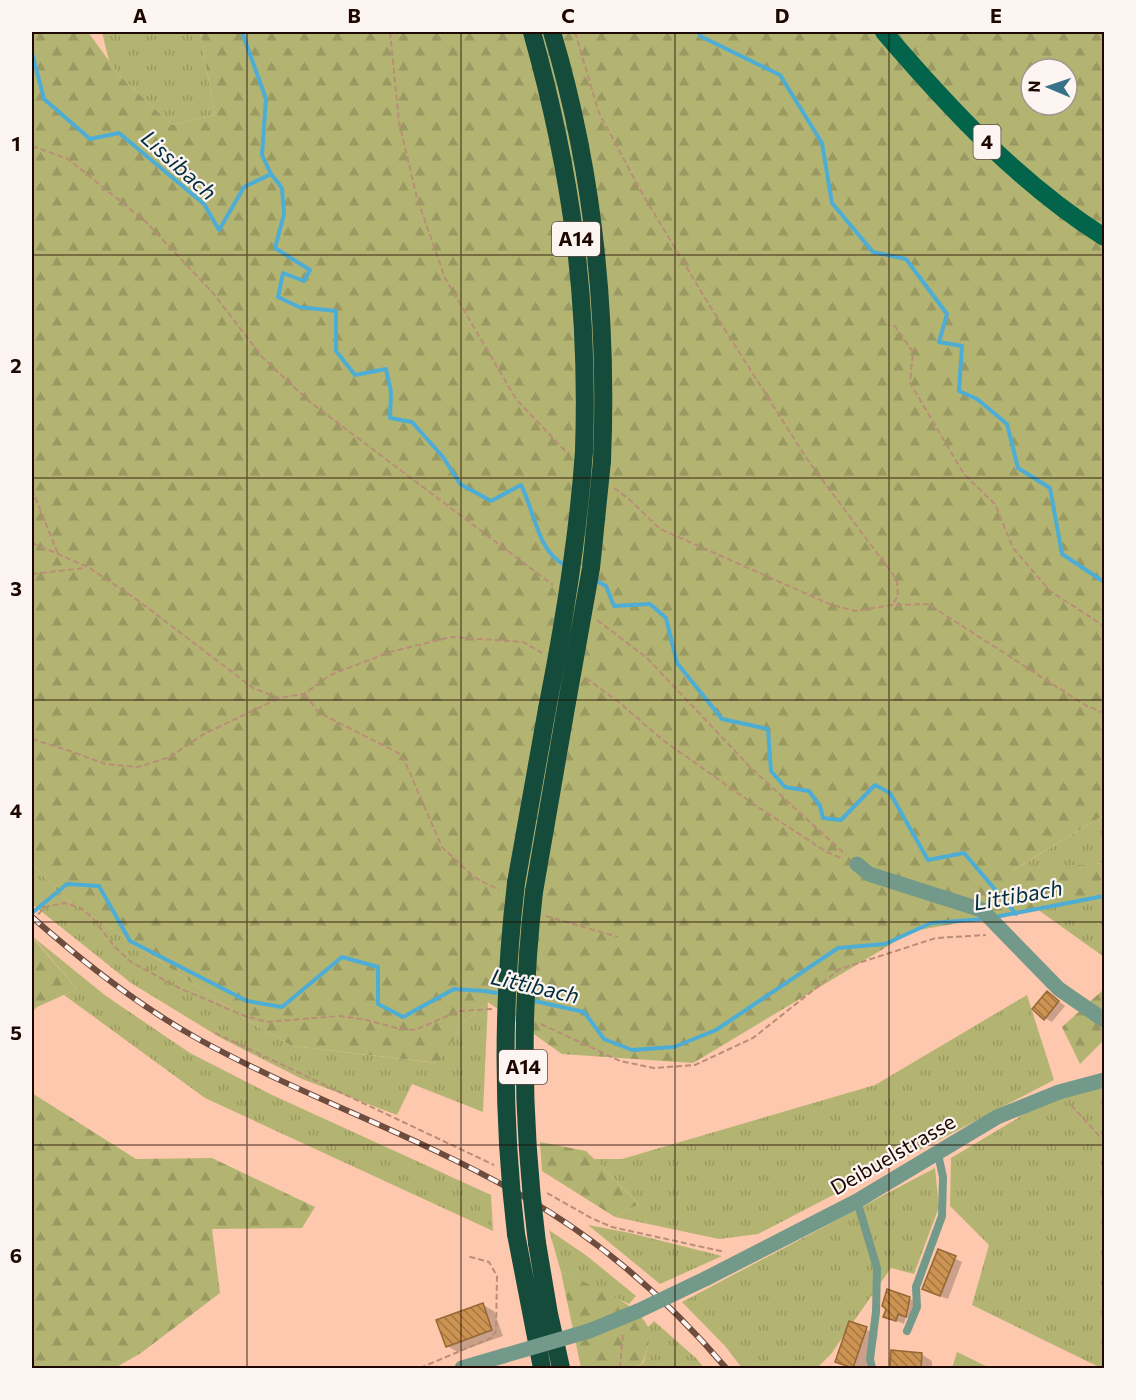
<svg xmlns="http://www.w3.org/2000/svg" width="1136" height="1400" viewBox="0 0 1136 1400" font-family="Commissioner,sans-serif">
<defs>
<pattern id="grass-tufts" width="24" height="20" patternUnits="userSpaceOnUse" patternTransform="scale(1.5)"><rect width="24" height="20" fill="#b4b472"/><path d="M3 7l-1-3M5 7V3M7 7l1-3M15 17l-1-3M17 17v-4M19 17l1-3" fill="none" stroke="#9a9961"/></pattern>
<pattern id="forest-firs" width="22" height="20" patternUnits="userSpaceOnUse" patternTransform="scale(1.5)"><rect width="22" height="20" fill="#b4b472"/><path d="M5 1l3.5 6h-7zM16 11l3.5 6h-7z" fill="#9a9961"/></pattern>
<pattern id="building-back-hatch" width="6" height="6" patternUnits="userSpaceOnUse" patternTransform="scale(1.5)"><rect width="6" height="6" fill="#cc9353"/><path d="M-1 5l2 2M0 0l6 6M5-1l2 2" fill="none" stroke="#a57642"/></pattern>
</defs>
<rect width="100%" height="100%" fill="#fdc8ad"/>
<path fill="url(#grass-tufts)" d="M102,32H200L215,115L172,125L120,76L109,61Z
M1104,815V863L1012,871Z
M32,863L61,895L252,1023L292,1046L437,1063L465,1021L488,1002L483,1112L412,1084L397,1115L302,1079L221,1038L131,983L32,904Z
M1104,898V957L1037,909Z
M32,936L106,996L190,1053L270,1094L491,1195L493,1231L205,1098L64,995L77,989Z
M1027,995L1054,1080L758,1234L719,1239L615,1217L639,1204L594,1159H622L875,1085Z
M1104,1084V1368H1101L972,1305L989,1245L950,1206L951,1158L1058,1094Z
M935,1168L939,1207L914,1274L891,1268L831,1354L817,1368H742L725,1346L682,1302Z
M588,1225L630,1233L722,1256L660,1284Z
M549,1230L587,1256L636,1296L629,1304L561,1272Z
M654,1321L697,1359L704,1368H629L643,1364L648,1346V1327Z
M957,1352L990,1368H952Z"/>
<path fill="url(#forest-firs)" fill-rule="evenodd" d="M32,32H88L120,76L172,125L215,115L200,32H1104V815L1013,870L1104,863V898L913,931L693,1063L562,1054L488,1002L465,1021L438,1063L292,1046L252,1023L61,895L32,863ZM1031,69H1067V105H1031Z
M32,937L77,989L37,1007L32,1012Z
M1104,989V1040L1080,1064L1062,1027Z
M32,1093L136,1159L212,1158L315,1207L302,1228L212,1229L220,1293L141,1353L115,1368H32Z
M540,1142L586,1151L639,1204L615,1217L542,1171Z
M561,1272C586,1284 636,1300 648,1327C652,1338 646,1353 642,1364L629,1368H581Z"/>
<path fill="#0003" d="M1048,993L1065,1006L1052,1022L1045,1018Z
M939,1251L962,1262L948,1299L931,1293Z
M888,1291L917,1302L913,1320L906,1317L904,1324L885,1316Z
M483,1305L494,1311L503,1336L458,1352L447,1346Z
M850,1322L878,1335L866,1368H851L837,1361Z
M893,1352L921,1354L932,1361V1368H891Z"/>
<g fill="none" stroke-linecap="round" stroke-linejoin="round">
<path stroke="#4dadd4" stroke-width="4" d="M242,32L266,99L262,155L271,174
M699,32L700,36L780,75L822,143L832,203L873,252L906,259L947,314L939,342L962,346L959,391L977,399L1007,424L1018,468L1050,488L1062,554L1104,582
M32,53L44,99L90,139L119,133L204,204L219,230L244,187L271,174L282,188L284,214L275,248L310,270L304,281L283,273L278,297L299,307L336,311V351L355,375L386,369L391,392L390,418L412,422L443,457L460,484L491,501L521,485C535,512 537,551 565,565
M593,579L606,586L614,606L650,604L666,618L677,663L722,719L768,729L771,771L785,787L809,791L820,806L823,818L841,820L875,785L890,793L928,860L964,853L1016,914
M32,913L67,884L99,886L130,941L247,1001L282,1007L342,957L378,967V1004L403,1017L454,989L485,991L502,994
M995,917L1104,896
M530,1000L584,1012L604,1039L632,1050L674,1047L716,1030L838,948L885,944L931,923L985,919"/>
</g>
<path fill="url(#building-back-hatch)" stroke="#946835" stroke-width="1.5" d="M1047,991L1059,1001L1044,1020L1032,1009Z
M938,1249L956,1256L940,1296L922,1289Z
M887,1289L910,1297L906,1317L898,1314L896,1321L883,1317L886,1309L882,1306Z
M483,1303L492,1330L446,1347L436,1320Z
M849,1321L867,1327L853,1368L835,1362Z
M891,1350L922,1353L921,1368H890Z"/>
<g fill="none" stroke-linecap="round" stroke-linejoin="round">
<path stroke="#b98d78" stroke-width="2" stroke-dasharray="6 3" stroke-linecap="butt" d="M390,32L399,122L417,198L445,278L516,399L568,454
M575,32L599,113L642,193L708,303L807,459L897,580L898,596L892,605
M32,146L68,159L145,221L213,293L263,358L310,402L553,585
M894,325L913,352L910,383L964,474L995,504L1013,548L1050,591L1104,626
M614,488L629,499L660,529L832,605L856,611L892,605L928,604L1085,705L1104,713
M32,489L58,554
M32,543L88,567L136,599L253,688L279,698L304,694L330,675L390,652L451,637L523,642L542,653
M32,574L85,568
M597,620L647,658L750,767L846,855
M586,678L620,703L664,741L752,803L825,851L843,859
M305,694L318,712L402,755L442,847L474,877L499,890
M32,739L73,752L105,764L138,767L170,757L202,735L279,698
M546,916L618,937
M32,921L45,907L64,903L79,907L92,917L114,946L131,962L179,988L245,1016L268,1022L340,1016L367,1020L396,1028L415,1030L459,1011L492,1009
M541,1024L620,1061L654,1068L695,1065L753,1038L840,969L936,938L986,935
M215,1033L494,1165
M1071,1105L1103,1140
M547,1193L593,1219L612,1227L725,1252
M420,1368L491,1338L496,1331L497,1276L489,1262L467,1256
M620,1368L623,1333"/>
<path stroke="#729989" stroke-width="8" d="M857,1201L877,1268L876,1312L870,1359L872,1368
M907,1331L917,1307L916,1287L942,1216L943,1177L938,1154"/>
<path stroke="#729989" stroke-width="15" d="M857,864L869,874L982,910L1059,989L1104,1020
M707,1278L857,1201L997,1117L1059,1092L1104,1080
M589,1331L638,1311
M462,1368L503,1356"/>
<path stroke="#01644b" stroke-width="18" d="M884,32C949,108 1019,183 1104,237"/>
<path stroke="#154b3a" stroke-width="18" d="M532,32C572,175 589,301 584,451
M552,32C594,172 608,315 602,461
M516,883L547,709
M534,892L564,719
M516,1234L542,1368
M537,1243L549,1314L561,1368"/>
<defs>
<path id="rail" d="M32,917C84,963 139,1006 200,1040C304,1097 416,1135 519,1194C598,1238 668,1300 726,1368"/>
</defs>
<use href="#rail" stroke="#6e4c3e" stroke-width="6"/>
<use href="#rail" stroke="#fcf5f1" stroke-width="4" stroke-dasharray="11" stroke-linecap="butt"/>
<path stroke="#729989" stroke-width="15" d="M638,1311L707,1278
M503,1356L589,1331"/>
<path stroke="#154b3a" stroke-width="18" d="M547,709C564,623 578,538 584,451
M564,719L591,568L602,461
M534,892C520,1010 522,1125 537,1243
M516,1234C502,1116 502,1000 516,883"/>
</g>
<path fill="none" stroke="#1d0700" stroke-width="1.5" stroke-opacity="0.55" d="M247,32V1368M461,32V1368M675,32V1368M889,32V1368M32,255H1104M32,478H1104M32,700H1104M32,922H1104M32,1145H1104"/>
<g text-anchor="middle" stroke-width="4.5" stroke-linejoin="round" paint-order="stroke">
<g fill="#fcf5f1" stroke="#604e48" stroke-width="1.5">
<rect x="973.5" y="125" width="27" height="34" rx="4.5"/>
<rect x="552" y="222" width="48" height="34" rx="4.5"/>
<rect x="499" y="1050" width="48" height="34" rx="4.5"/>
</g>
<g font-size="20" font-weight="bold" fill="#1d0700">
<text x="987" y="149">4</text>
<text x="576" y="246">A14</text>
<text x="523" y="1074">A14</text>
</g>
<g font-size="21" fill="#1d0700" stroke="#fcf5f1">
<text transform="translate(893 1155) rotate(-30)" y="7">Deibuelstrasse</text>
</g>
<g font-size="22" font-style="italic" fill="#012e3e" stroke="#fcf5f1">
<text transform="translate(179 165) rotate(42)" y="8">Lissibach</text>
<text transform="translate(1018 895) rotate(-10)" y="8">Littibach</text>
<text transform="translate(535 986) rotate(13)" y="8">Littibach</text>
</g>
</g>
<rect width="1136" height="1400" fill="none" stroke="#fcf5f1" stroke-width="66"/>
<g transform="translate(1049 87) rotate(272)"><circle r="28" fill="#fcf5f1" stroke="#a39691" stroke-width="1.5"/>
<path d="M0-4.5L10 22L0 15L-10 22Z" fill="#37718a"/>
<text y="-9" font-size="16" font-weight="bold" text-anchor="middle" fill="#1d0700">N</text>
</g>
<rect x="33" y="33" width="1070" height="1334" fill="none" stroke="#1d0700" stroke-width="2"/>
<g font-size="20" text-anchor="middle" font-weight="bold" fill="#1d0700">
<text x="140" y="23">A</text>
<text x="354" y="23">B</text>
<text x="568" y="23">C</text>
<text x="782" y="23">D</text>
<text x="996" y="23">E</text>
<text x="16" y="151">1</text>
<text x="16" y="373">2</text>
<text x="16" y="596">3</text>
<text x="16" y="818">4</text>
<text x="16" y="1040">5</text>
<text x="16" y="1263">6</text>
</g>
</svg>
